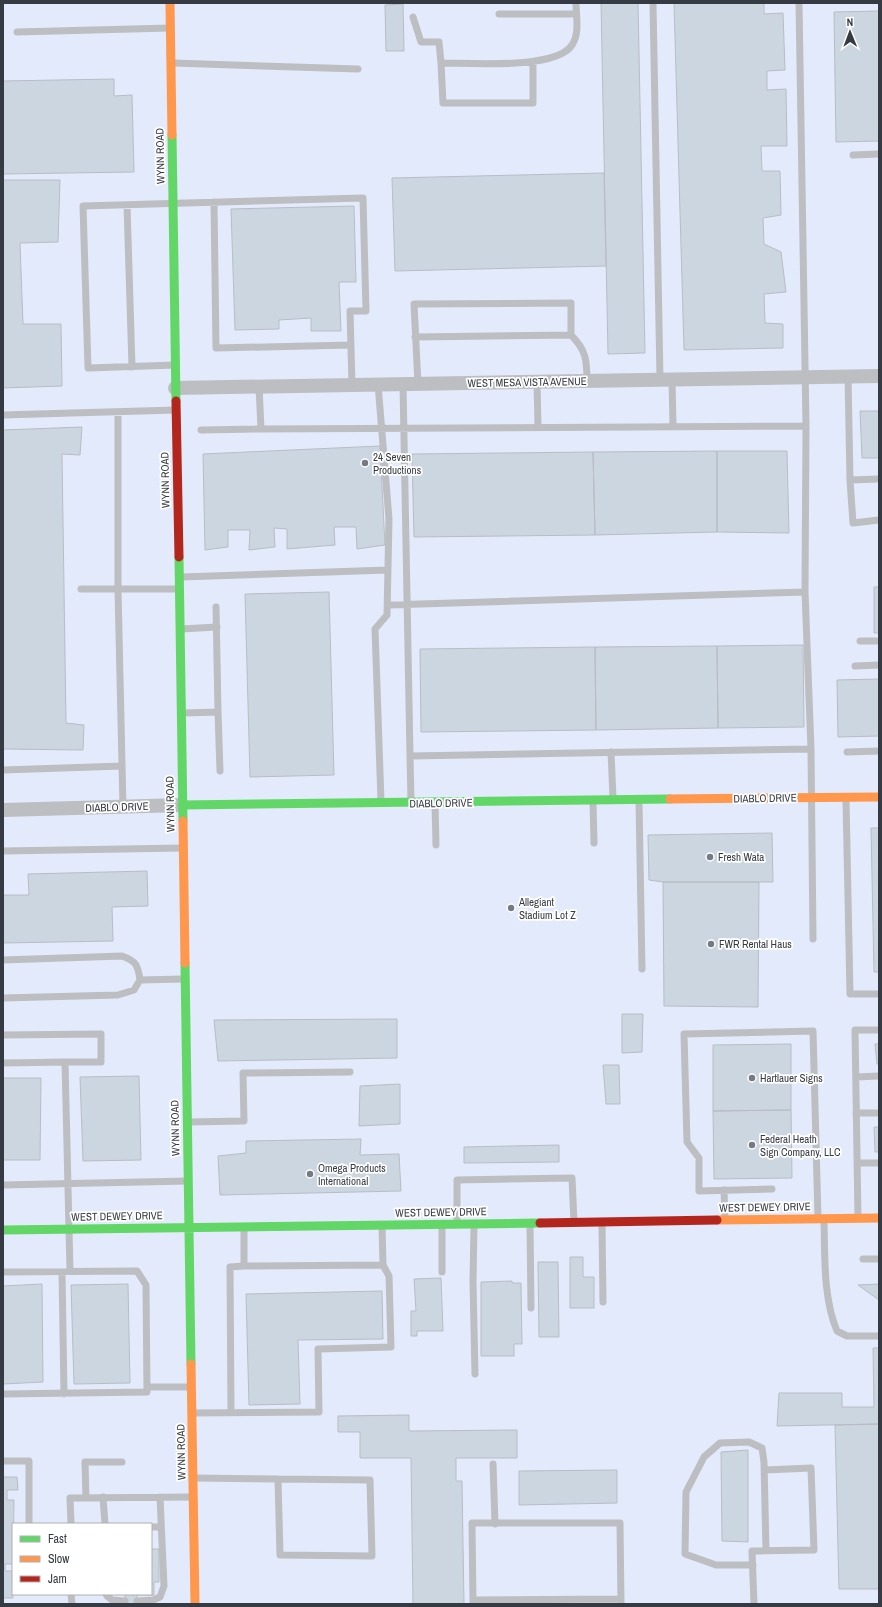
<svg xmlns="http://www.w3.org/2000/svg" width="882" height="1607" viewBox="0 0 882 1607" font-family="'Archivo Narrow',sans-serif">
<rect width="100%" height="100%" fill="#edf0f8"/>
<path fill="#e3eafb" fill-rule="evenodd" d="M3,3H879V1604H3ZM13,1524H151V1594H13Z"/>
<path fill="#cbd6e1" stroke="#b8bdc3" d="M601,3H638L645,353L608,354Z
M674,3H764V14L783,13L785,70L767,71V90L786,89L787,146H761L762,171H780L781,215L763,218L764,244L781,252L786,292L764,294L765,323L783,324V348L684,350Z
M403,4L404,51H386L385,5Z
M879,11V141L836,142L834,12Z
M114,79V96L132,95L134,172L3,174V81Z
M604,173L606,266L395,271L392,178Z
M3,180H60L58,242L20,243L23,324H61L62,386L3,388Z
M354,206L356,282H339L341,331H311V318L279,320V329L235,330L231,209Z
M860,411H879V458H862Z
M82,427L80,455L62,454L66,723L84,725L83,750L3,749V430Z
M380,446L385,545L357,549L356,527H334L335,545L287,549V529L274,528L275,547L249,550L250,530H228V547L205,550L203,454Z
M717,451H787L789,533L717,532Z
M717,451V532L595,535L593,452Z
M593,452L595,535L414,537L412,454Z
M874,587H879V633H874Z
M329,592L334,775L250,777L245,594Z
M803,645L804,727L718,728L717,646Z
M717,646L718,728L596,730L595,647Z
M595,647L596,730L421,732L420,649Z
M879,679V736L838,737L837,680Z
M871,828H879V972H874Z
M772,833L773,882H663L649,880L648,835Z
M147,871L148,906L112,907L113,941L3,943V895H29L28,874Z
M663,882H759L758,1007L664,1006Z
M622,1014H643L642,1052L622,1053Z
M397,1019V1058L218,1061L214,1020Z
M791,1044V1110L713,1111V1045Z
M875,1044H879V1064H877Z
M603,1065H619L620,1104H606Z
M139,1076L141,1160L83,1161L80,1077Z
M3,1078H41L40,1160H3Z
M400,1084V1124L359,1126L360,1086Z
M791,1110L792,1178L714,1179L713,1111Z
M874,1127H879V1152H875Z
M361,1139L360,1155L399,1154L401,1191L220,1195L218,1156L246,1153V1141Z
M559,1145V1162L464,1163V1147Z
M570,1257H583V1277H594V1308H570Z
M538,1262H558L559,1337H539Z
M441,1278L443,1331H417V1336H411V1311H416L414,1279Z
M512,1281V1283H521L522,1344H514V1356H481V1282Z
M42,1284L43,1382L3,1384V1286Z
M128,1284L130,1383L74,1384L71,1285Z
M879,1284V1300L858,1285Z
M382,1291L383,1339L298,1340L300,1404L249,1405L246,1294Z
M873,1348H879V1424L777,1426L779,1393H842V1407H874Z
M409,1415V1431L517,1430V1458H456V1481H462L464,1604H413L411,1458H360V1432H338V1416Z
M879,1424V1589H839L835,1425Z
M748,1450V1542L722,1541L721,1452Z
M617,1470V1503L519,1505V1471Z
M3,1477H17L18,1490H7V1500H14L13,1564H5V1571H12L13,1598H3Z
M151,1549H159V1582H154V1595H137V1604H125V1594H151Z"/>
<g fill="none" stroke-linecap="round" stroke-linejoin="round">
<path stroke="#bdbec2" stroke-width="7" d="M653,3L660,379
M499,14H576
M413,17L421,42H439L441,63
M17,32L170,28
M173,63L358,69
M533,63V103H443L441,63C469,63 556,70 572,45C580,33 576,16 576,3
M853,155L879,154
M214,202L216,348L351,345
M127,205L132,367
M571,335C586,350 587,360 587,381
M415,337L571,335V303L414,304L418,384
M175,365L88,368L83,206L363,198L366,311H350L352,385
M848,376L850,480L879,479
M672,379L673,427
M537,382L538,427
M378,384L389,519L387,615L375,629L381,801
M403,384L410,756
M118,412V590L123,807
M3,415L176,410
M261,429L806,426L799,3
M201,430L261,429L259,386
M850,480L853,523L879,520
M181,577L388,570
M81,589H178
M388,605L805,592L806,426
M181,629L217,627
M860,641H879
M855,666L879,665
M218,712L220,771
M183,713L218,712L216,607
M811,749L813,939
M611,752L613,798
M847,752L879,751
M3,770L122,766
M846,800L850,994H879
M411,801L410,756L811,749L805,592
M593,801L594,843
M639,802L642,969
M435,803L436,845
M3,851L183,848
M3,960L122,956C136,961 138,965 140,980L134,990L118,995L3,998
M140,980L184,979
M3,1035L101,1034V1062H65
M3,1063L65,1062L70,1271
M856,1077L879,1076
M856,1113H879
M189,1122L244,1121L243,1073L350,1072
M857,1163H879
M3,1185L187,1181
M772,1189L699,1191V1158L687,1142L684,1034L813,1031L818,1218
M724,1190L725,1218
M858,1218L855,1030H879
M824,1221C825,1256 823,1298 837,1331L847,1336H879
M457,1222V1180L572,1178L574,1222
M602,1224L603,1302
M530,1225L531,1308
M442,1226V1272
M474,1226L473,1282L475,1374
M244,1227V1266L383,1265L382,1226
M863,1259H879
M3,1272L137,1271L146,1285L147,1392L3,1394
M62,1272L64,1394
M147,1387H190
M231,1412L230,1267L244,1266
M193,1413L319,1412L318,1349L391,1347L389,1276L383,1265
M3,1461H29V1524
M493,1464L495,1524
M193,1478L278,1479L280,1555L372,1556L370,1480L278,1479
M103,1497L105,1524
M86,1498L85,1462H122
M71,1524L70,1498L192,1497
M151,1527H161
M753,1565H716L685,1554L686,1492L704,1457L720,1443L749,1442L762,1448L764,1462L766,1551
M71,1594L72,1604
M106,1594L107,1596L112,1600L125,1601
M473,1600L621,1599
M137,1601L153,1600L160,1597L164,1586L160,1497
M473,1604L472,1523H620L621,1604
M754,1604L752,1551L814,1550L811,1468L765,1470"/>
<path stroke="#bdbec2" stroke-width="14" d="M175,388L879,376
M3,810L182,805"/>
<path stroke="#63d668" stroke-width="9" d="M172,135L176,401
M179,557L183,821
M182,805L670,799
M185,963L191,1364
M3,1230L540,1223"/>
<path stroke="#ff974d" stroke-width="9" d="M170,3L172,135
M670,799L879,797
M183,821L185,963
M717,1220L879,1218
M191,1364L195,1604"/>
<path stroke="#b3261e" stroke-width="9" d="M176,401L179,557
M540,1223L717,1220"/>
</g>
<g fill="#767a82" stroke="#fff" stroke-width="1.5">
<circle cx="365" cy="463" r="4"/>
<circle cx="710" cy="857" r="4"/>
<circle cx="511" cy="908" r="4"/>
<circle cx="711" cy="944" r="4"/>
<circle cx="752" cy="1078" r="4"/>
<circle cx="752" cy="1145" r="4"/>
<circle cx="310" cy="1174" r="4"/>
</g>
<g text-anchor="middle" stroke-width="3.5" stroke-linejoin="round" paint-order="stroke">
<g font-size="11" fill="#363a42" stroke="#fff">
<text transform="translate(160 156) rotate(-91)" y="4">WYNN ROAD</text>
<text transform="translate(527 382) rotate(-1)" y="4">WEST MESA VISTA AVENUE</text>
<text transform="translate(165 480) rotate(-91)" y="4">WYNN ROAD</text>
<text transform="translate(765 798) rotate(-1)" y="4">DIABLO DRIVE</text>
<text transform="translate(441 803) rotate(-1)" y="4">DIABLO DRIVE</text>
<text transform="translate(170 804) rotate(-91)" y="4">WYNN ROAD</text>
<text transform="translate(117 807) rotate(-2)" y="4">DIABLO DRIVE</text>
<text transform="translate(175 1128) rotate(-91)" y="4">WYNN ROAD</text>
<text transform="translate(765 1207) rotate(-1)" y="4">WEST DEWEY DRIVE</text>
<text transform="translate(441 1212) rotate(-1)" y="4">WEST DEWEY DRIVE</text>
<text transform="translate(117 1216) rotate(-1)" y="4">WEST DEWEY DRIVE</text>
<text transform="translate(181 1452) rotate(-91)" y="4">WYNN ROAD</text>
</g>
<g font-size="11" fill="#363a42" stroke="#fff" text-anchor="start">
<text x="373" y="461">24 Seven<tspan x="373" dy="13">Productions</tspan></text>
<text x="718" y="861">Fresh Wata</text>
<text x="519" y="906">Allegiant<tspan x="519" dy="13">Stadium Lot Z</tspan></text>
<text x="719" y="948">FWR Rental Haus</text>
<text x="760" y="1082">Hartlauer Signs</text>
<text x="760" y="1143">Federal Heath<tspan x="760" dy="13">Sign Company, LLC</tspan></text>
<text x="318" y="1172">Omega Products<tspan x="318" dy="13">International</tspan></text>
</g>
</g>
<rect width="882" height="1607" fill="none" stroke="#363a42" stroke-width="8"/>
<rect x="12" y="1523" width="140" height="72" fill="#ffffff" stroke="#afb0b3"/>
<rect x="20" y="1536" width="20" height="6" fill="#63d668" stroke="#afb0b3"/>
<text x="48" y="1543" font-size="12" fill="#363a42">Fast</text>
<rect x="20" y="1556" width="20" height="6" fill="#ff974d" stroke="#afb0b3"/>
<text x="48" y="1563" font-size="12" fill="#363a42">Slow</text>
<rect x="20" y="1576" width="20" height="6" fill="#b3261e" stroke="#afb0b3"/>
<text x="48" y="1583" font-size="12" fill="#363a42">Jam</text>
<g transform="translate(850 32) rotate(359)" stroke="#ffffff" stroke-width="3" paint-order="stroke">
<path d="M0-3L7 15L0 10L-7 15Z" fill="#363a42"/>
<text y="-6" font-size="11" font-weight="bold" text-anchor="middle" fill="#363a42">N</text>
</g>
</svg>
